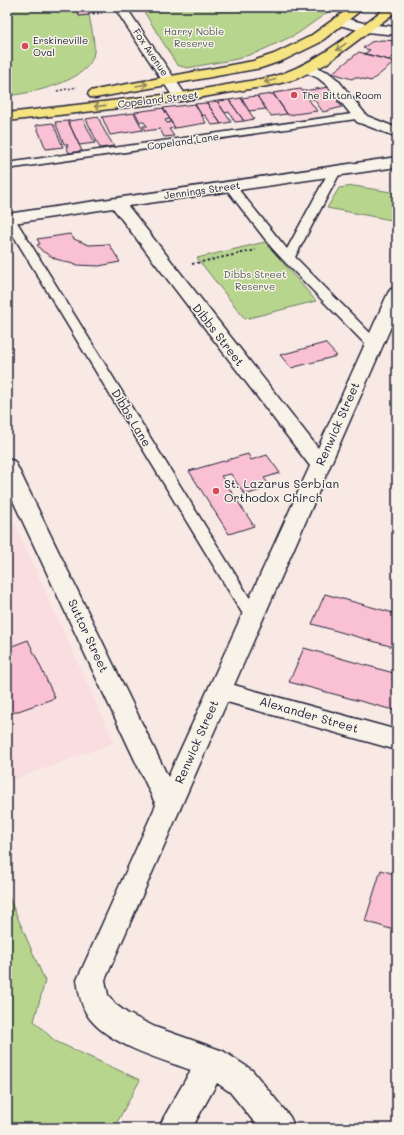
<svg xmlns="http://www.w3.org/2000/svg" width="404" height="1135" viewBox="0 0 404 1135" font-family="Mali,sans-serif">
<rect width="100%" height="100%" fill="#f8e9e4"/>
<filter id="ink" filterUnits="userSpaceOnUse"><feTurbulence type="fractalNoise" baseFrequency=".025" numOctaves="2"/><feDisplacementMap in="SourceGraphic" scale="8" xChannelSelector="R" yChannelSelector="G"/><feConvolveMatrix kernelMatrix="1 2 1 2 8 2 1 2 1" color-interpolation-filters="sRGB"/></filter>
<g filter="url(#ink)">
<path fill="#f9dddf" d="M303,88L323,117L292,123L269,92Z
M7,508L114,743L7,782Z"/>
<path fill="#b8d58e" stroke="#6d7c64" d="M7,7H77L79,16L89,15C91,27 95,40 94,52C91,82 31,93 7,96Z
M141,7H335L297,34L258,52L237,59L187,68L177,65Z
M354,186L397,193V221L327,208L339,188Z
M265,242L316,301L245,319L197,258Z
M7,893L45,981L34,1021L55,1041L140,1080L114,1128H7Z"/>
<path fill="#fac1d4" stroke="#22223b" d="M77,7H87L89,15L79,16Z
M382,40L397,41V58L393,57L389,60L364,54L370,50L363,48L371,42Z
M359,52L389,60L395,62L371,81L355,77L352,79L332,73Z
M329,87L340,101H337L342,107L323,112L314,99H310L303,91Z
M301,89L317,111L288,115L273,93Z
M273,94L287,114L271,116L257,96Z
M257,96L266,109L249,111L241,98Z
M241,98L249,111L254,119L244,121L229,100Z
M229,100L244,121L235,122L229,112L225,113L217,101Z
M217,101L231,122L221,124L207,103Z
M207,103L221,124L212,125L205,115L202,116L195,104Z
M195,104L206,123L175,128L163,108Z
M163,108L170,119L165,120L167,123L171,122L175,128L169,129L174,136L164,137L160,129L145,131L143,126H147L144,122H140L135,112Z
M134,113L143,130L110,135L102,117Z
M98,117L105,132L114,146L100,148L86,119Z
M83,119L95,143L79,145L68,121Z
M68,121L82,151L69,153L66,146H68L67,144H64L55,122Z
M53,123L63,147L46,149L36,125Z
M70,234L74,239L89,245L109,244L120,262L99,266L76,265L56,259L42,251L37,245L40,244L37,239Z
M325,343L337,356L291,368L280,355Z
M248,454L251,460L267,455L280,473L264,478L271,487L245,495L231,474L221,476L254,526L229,534L189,471Z
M325,594L397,614V648L312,624Z
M28,640L55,698L7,715V648Z
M304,648L397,674V711L289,682Z
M381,870L397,875V931L365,921Z"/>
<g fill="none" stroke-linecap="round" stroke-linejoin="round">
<defs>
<path id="service" d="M359,113L364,116L363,118L7,169V163Z
M335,168L341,171L295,257L379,342L381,345L379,348H369L284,261L272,248L224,186L226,184H234L287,249L329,171Z
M9,215L13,217L15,219L259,613L261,617L259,621L253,623L247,621L7,225V216Z"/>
<path id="minor" d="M114,7H126L187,97L185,100L180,101L175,100Z
M340,17L367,24L397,27V35L366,32L335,24L334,21L335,18Z
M307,64L328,72L338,80L367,116L397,128V137L357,122L328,86L318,78L302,71L300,68L302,65Z
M397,157V167L128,206L318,448L388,293L391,289L397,288V313L234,685L397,730V750L227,702L105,980L108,995L115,1004L127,1013L155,1027L223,1051L252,1070L290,1117L295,1128H259L230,1092L217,1083L192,1128H159L164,1117L191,1070C160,1059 103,1043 86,1013C80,1002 79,991 77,980L156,805L7,488V459L14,461L17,466L168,777L310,466L113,208L7,224V214Z"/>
<path id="primary" d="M351,7H365L319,43L284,60L261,68L95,98L90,97L88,94L90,91L95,90L253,61L274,54L309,37Z
M387,7H397V11L326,64L296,79L273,85L180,101L7,121V113L180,93L272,77C315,65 351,33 387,7Z"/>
</defs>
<use href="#service" stroke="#22223b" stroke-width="3"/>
<use href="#minor" stroke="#22223b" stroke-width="3"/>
<use href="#primary" stroke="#22223b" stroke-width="3"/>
<path stroke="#22223b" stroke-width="1.5" stroke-dasharray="2 2" stroke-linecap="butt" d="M89,14L102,13
M93,14V10L101,9
M57,91L77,87"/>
<path stroke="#22223b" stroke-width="2" stroke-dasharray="2.5 2.5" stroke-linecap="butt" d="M192,264L256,250"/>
<use href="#service" fill="#f7f3e8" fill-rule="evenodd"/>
<use href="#minor" fill="#f7f3e8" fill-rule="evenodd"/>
<use href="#primary" fill="#f6e381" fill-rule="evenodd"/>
</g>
<circle fill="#9b9995" cx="177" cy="32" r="3.5"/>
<defs><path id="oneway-shaft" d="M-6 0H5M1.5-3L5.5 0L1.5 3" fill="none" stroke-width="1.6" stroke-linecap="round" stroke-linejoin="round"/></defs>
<g stroke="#8c825e">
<use href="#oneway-shaft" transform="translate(341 47) rotate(144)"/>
<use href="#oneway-shaft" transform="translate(270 81) rotate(166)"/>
<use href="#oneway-shaft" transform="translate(142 85) rotate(-10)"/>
<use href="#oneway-shaft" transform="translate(100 106) rotate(174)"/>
</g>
</g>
<g fill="#d1495b" stroke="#f7f3e8" stroke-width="1.5">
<circle cx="25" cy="46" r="4"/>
<circle cx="294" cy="95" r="4"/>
<circle cx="216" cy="491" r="4"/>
</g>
<g text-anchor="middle" stroke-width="3" stroke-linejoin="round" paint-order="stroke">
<g font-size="10" fill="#4f5854" stroke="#f7f3e8">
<text x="194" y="35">Harry Noble<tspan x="194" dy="12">Reserve</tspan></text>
<text x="255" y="278">Dibbs Street<tspan x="255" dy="12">Reserve</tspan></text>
</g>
<g font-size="10" fill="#22223b" stroke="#f7f3e8" text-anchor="start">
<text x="33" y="44">Erskineville<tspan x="33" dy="12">Oval</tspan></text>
<text x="302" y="99">The Bitton Room</text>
</g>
<g font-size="10" fill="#22223b" stroke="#f7f3e8">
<text transform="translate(151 52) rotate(56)" y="4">Fox Avenue</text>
<text transform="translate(158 99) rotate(-7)" y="4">Copeland Street</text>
<text transform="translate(183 141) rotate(-8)" y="4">Copeland Lane</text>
<text transform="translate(202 190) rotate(-8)" y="4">Jennings Street</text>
</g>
<g font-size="12" fill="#22223b" stroke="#f7f3e8">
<text transform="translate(218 335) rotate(52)" y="4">Dibbs Street</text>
<text transform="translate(131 418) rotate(59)" y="4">Dibbs Lane</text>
<text transform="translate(338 424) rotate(-66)" y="4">Renwick Street</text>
<text transform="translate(88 636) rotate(65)" y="4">Suttor Street</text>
<text transform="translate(309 715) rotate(16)" y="4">Alexander Street</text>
<text transform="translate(197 742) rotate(-66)" y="4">Renwick Street</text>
</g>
<g font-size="12" fill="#22223b" stroke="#f7f3e8" text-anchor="start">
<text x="224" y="488">St. Lazarus Serbian<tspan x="224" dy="14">Orthodox Chirch</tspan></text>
</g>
</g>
<rect width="404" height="1135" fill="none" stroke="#f7f3e8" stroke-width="24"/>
<rect x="12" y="12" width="380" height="1111" fill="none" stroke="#22223b" stroke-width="1.5" filter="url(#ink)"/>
</svg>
